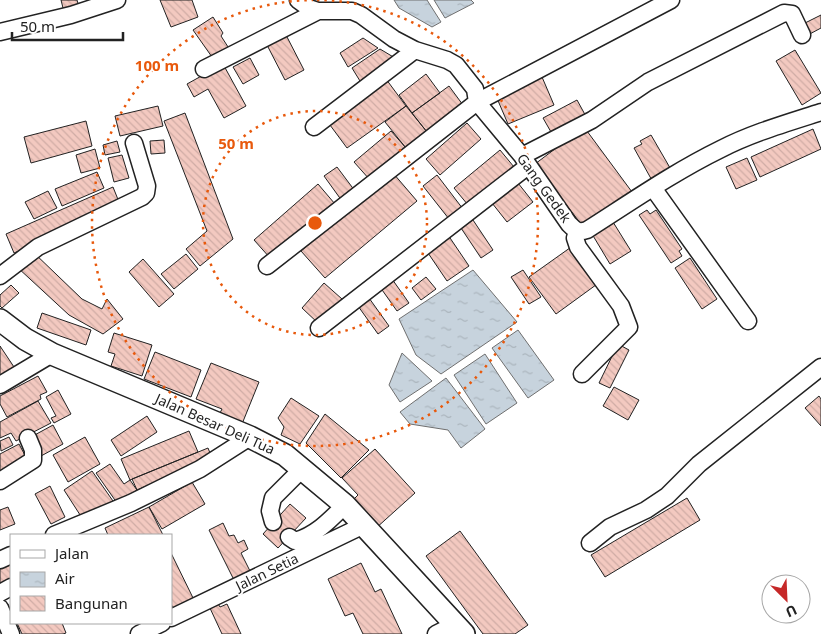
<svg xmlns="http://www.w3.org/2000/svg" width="821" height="634" viewBox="0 0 821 634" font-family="'Noto Sans',sans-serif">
<defs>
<pattern id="water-ripples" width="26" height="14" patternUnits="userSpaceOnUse" patternTransform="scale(1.25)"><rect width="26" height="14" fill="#c7d3dd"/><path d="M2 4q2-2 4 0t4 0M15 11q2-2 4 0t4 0" fill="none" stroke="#abb5bd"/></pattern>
<pattern id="building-back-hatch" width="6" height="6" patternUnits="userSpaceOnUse" patternTransform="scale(1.25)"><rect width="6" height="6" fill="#f3c9c0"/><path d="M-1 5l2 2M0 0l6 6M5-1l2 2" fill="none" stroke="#d0aca5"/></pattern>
</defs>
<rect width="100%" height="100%" fill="#fff"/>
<path fill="url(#water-ripples)" stroke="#6f6f6f" d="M394,0H427L441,22L432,27L399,8Z
M434,0H471L474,3L445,18Z
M473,270L517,322L441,374L416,355L399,319Z
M518,330L554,380L528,398L492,348Z
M402,353L432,381L400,402L389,385Z
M485,354L517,403L486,424L454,375Z
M446,378L485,429L461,448L448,430L410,424L400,412Z"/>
<path fill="url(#building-back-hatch)" stroke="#222" d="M61,0H77L79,7L64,12Z
M160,0H192L198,17L171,27Z
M821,15V28L806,36L801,25Z
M213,17L223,33L221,36L230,50L212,57L193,30Z
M286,35L304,70L285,80L267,45Z
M363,38L378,48L348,67L340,53Z
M380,49L395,58L360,81L352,68Z
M795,50L821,93L802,105L776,61Z
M250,58L259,75L243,84L233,67Z
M223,64L246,106L224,118L208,89L194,97L187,84Z
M426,74L440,93L412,113L399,95Z
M542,77L554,105L508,124L496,96Z
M386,79L406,106L347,148L327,121Z
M449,86L463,105L427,132L412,113Z
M577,100L588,120L555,139L543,118Z
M158,106L163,126L120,136L115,116Z
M406,106L427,132L406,148L385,122Z
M185,113L233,239L200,266L186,249L207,231L164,121Z
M86,121L92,146L31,163L24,137Z
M467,123L481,139L440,175L426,159Z
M584,127L632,192L584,228L535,164Z
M813,129L821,149L760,177L751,157Z
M391,131L406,148L370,180L354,162Z
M651,135L673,173L654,184L634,148L642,144L640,141Z
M164,140L165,153L151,154L150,141Z
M117,141L120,152L105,155L103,145Z
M95,149L100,168L81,173L76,155Z
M500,150L514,167L468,205L454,188Z
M122,155L129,178L114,182L108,158Z
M747,158L757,180L736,189L726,167Z
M337,167L355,191L342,201L324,176Z
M97,172L104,188L62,206L55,189Z
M393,173L417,201L325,278L301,251Z
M437,175L463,209L449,219L423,186Z
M518,183L533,202L507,222L492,203Z
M318,184L335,204L271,259L254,240Z
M113,187L121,207L14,253L6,234Z
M48,191L57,208L34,219L25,202Z
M647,210L650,214L656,210L682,249L679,251L682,256L671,263L639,215Z
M473,220L493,250L481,258L461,228Z
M613,222L631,251L610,264L592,234Z
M446,232L469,266L447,281L424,247Z
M574,245L600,282L556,314L529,277Z
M32,251L82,299L102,309L107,299L123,319L103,334L69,315L17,267Z
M186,254L198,269L174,289L161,274Z
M690,258L717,299L702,309L675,268Z
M143,259L174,294L159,307L129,272Z
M523,270L541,297L529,304L511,277Z
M426,277L436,289L421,300L412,288Z
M392,279L409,303L397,311L380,287Z
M324,283L342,299L319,324L302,308Z
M11,285L19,293L2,308L0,306V295Z
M369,298L389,326L378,334L358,306Z
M42,313L91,330L86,345L37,328Z
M114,333L152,345L142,376L111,366L115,354L108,352Z
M618,344L629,350L610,388L599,383Z
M0,346L14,367L0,377Z
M155,352L201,370L191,397L144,379Z
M211,363L259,382L242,424L219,415L222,409L196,399Z
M38,376L47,392L40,395L41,399L7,417L0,404V396Z
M614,387L639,400L628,420L603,406Z
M58,390L71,414L54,423L51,418L56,416L46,397Z
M819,396L821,399V426L805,408Z
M291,398L319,416L300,444L281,435L284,427L278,418Z
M38,401L51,423L16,441L11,433L0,438V422Z
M325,414L369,450L341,478L306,443Z
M147,416L157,432L121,456L111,440Z
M53,425L63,444L41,456L31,437Z
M189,431L198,452L130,480L121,459Z
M9,437L13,445L1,451L0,441Z
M85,437L100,464L68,482L53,455Z
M19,444L28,461L0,475V454Z
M208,448L212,458L137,490L132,479Z
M375,449L415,493L375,529L351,502L358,495L342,478Z
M110,464L124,484L130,480L137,490L117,503L96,473Z
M92,471L113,501L84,521L64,490Z
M192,482L205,504L162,529L149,507Z
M50,486L65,517L51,524L35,494Z
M687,498L700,520L605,577L591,555Z
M290,504L306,518L278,548L263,534Z
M8,507L15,524L0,530V510Z
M149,507L163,535H108L105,528Z
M223,523L229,536L234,535L238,543L244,540L248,549L241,553L251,573L235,582L209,530Z
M460,531L528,625L515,634H483L426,556Z
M171,553L196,604L176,614L171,604Z
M11,559V582L0,587V564Z
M361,563L375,592L381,589L402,634H363L353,613L345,616L328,579Z
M217,602L220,607L227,604L241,634H222L209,606Z
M17,623H62L66,633L63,634H22Z"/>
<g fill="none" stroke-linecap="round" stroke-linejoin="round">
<defs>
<path id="minor" d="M298,0L309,8L318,11H352L361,15L394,39L415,50L447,60L456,65L475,89L477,102L522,156L569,224C575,230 578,233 587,230C631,202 674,172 721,149C752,133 787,123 821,112
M0,32L71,15L117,0
M204,69L318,11
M314,127L415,50
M522,156L592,120L648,82L784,13L792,14L802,35
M653,188L748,321
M577,231L575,238L578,247L621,306L629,327L582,374
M267,266L477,102L671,0
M0,276L38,247L142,197L146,193L147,186L134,143
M319,328L528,166
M0,385L52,354
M0,481L33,460V450L28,438
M273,522L270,511L273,498L302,469
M54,535L131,503L200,469L250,437
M289,537L295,541C316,535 330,520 345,505
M590,543L610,527L646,510L667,496L699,464L821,367
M0,560L11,555
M0,593L11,587
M0,608L11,634
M171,618L364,525
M139,634L162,623
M436,634L454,625"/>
<path id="major" d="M0,320L25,339L52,354L250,437L285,455L345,505L464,634"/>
</defs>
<use href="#minor" stroke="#222" stroke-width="19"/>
<use href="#major" stroke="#222" stroke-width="24"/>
<use href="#minor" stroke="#fff" stroke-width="16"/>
<use href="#major" stroke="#fff" stroke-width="21"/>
</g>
<g fill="none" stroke="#e8590c" stroke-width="2.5" stroke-dasharray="2.5 5">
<circle cx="315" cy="223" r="112"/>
<path d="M317 0A223 223 0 1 1 313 0"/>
</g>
<g text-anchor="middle" stroke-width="4" stroke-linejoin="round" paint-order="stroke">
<g font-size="14" fill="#222" stroke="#fff">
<text transform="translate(544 188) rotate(54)" y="5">Gang Gedek</text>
<text transform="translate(215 424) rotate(24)" y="5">Jalan Besar Deli Tua</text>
<text transform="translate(267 572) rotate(-26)" y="5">Jalan Setia</text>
</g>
</g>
<circle cx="315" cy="223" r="8" fill="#e8590c" stroke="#fff" stroke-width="2.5"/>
<g font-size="15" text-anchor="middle" font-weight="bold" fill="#e8590c" stroke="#fff" stroke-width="4" stroke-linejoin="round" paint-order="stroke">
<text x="157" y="71">100 m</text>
<text x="236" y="149">50 m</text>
</g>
<rect x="10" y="534" width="162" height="90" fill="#ffffff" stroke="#a7a7a7"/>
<rect x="20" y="550" width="25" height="8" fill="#ffffff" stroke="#a7a7a7"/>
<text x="55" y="559" font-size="15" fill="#222222">Jalan</text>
<rect x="20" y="572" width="25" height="15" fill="url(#water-ripples)" stroke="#a7a7a7"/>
<text x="55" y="584" font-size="15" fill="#222222">Air</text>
<rect x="20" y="596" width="25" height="15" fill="url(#building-back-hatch)" stroke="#a7a7a7"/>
<text x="55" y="609" font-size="15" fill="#222222">Bangunan</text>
<g transform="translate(786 599) rotate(156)"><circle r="24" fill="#ffffff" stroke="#a7a7a7"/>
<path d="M0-4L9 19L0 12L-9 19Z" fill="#c62828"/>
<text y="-8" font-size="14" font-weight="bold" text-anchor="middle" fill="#222222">U</text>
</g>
<path d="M12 32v8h111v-8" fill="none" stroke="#222222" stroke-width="2.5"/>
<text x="20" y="32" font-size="15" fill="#222222" stroke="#ffffff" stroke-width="4" paint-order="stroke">50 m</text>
</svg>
